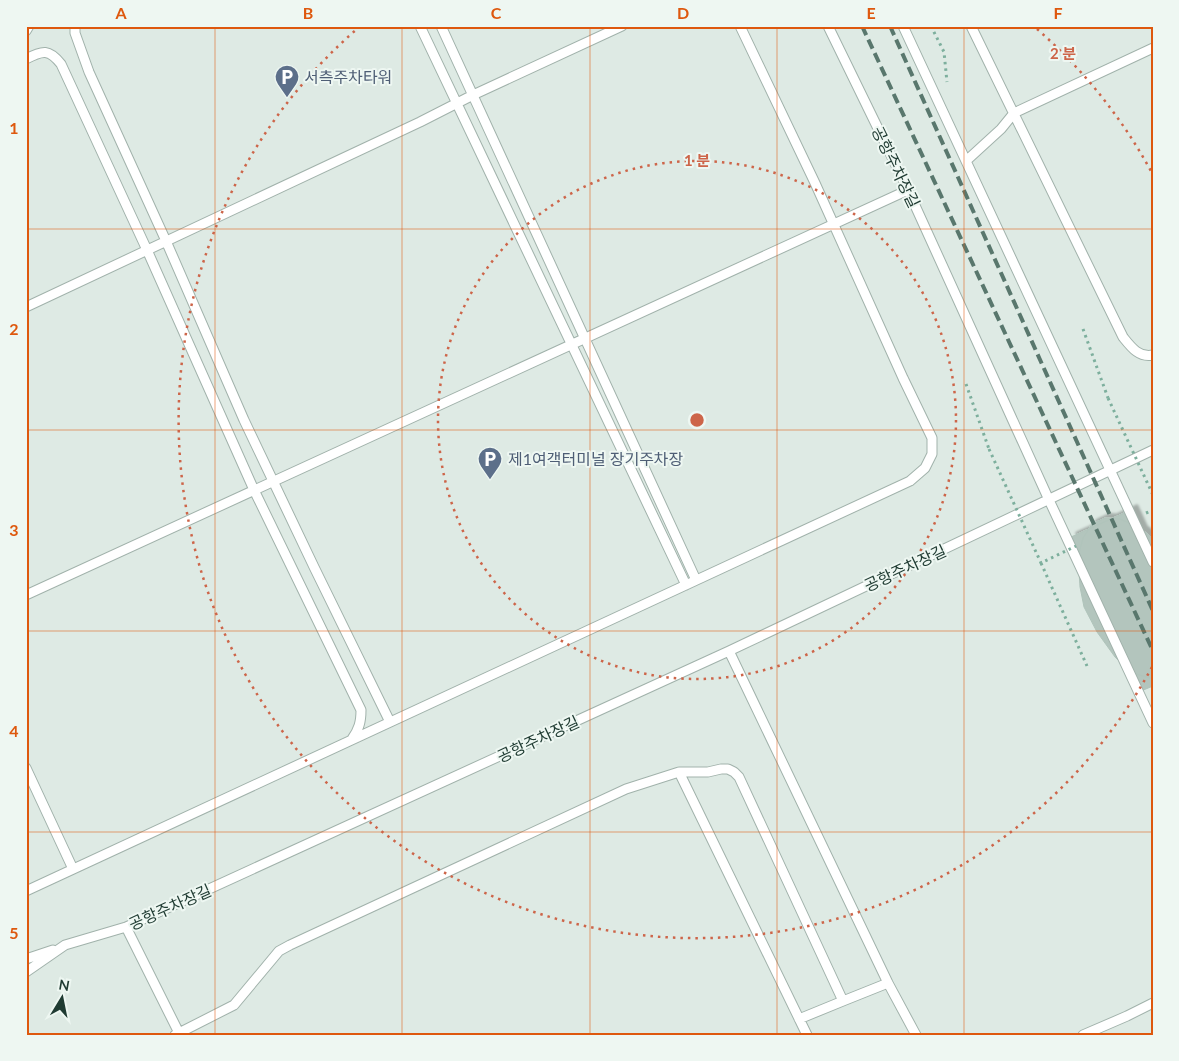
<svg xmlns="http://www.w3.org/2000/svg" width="1179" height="1061" viewBox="0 0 1179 1061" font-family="Lato,'Noto Sans KR',sans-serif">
<defs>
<filter id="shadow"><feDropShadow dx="4.5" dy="-4.5" stdDeviation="1" flood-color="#0004"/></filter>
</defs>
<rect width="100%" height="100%" fill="#deeae4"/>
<path fill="#b3c5bd" stroke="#b0c4bb" filter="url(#shadow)" d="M1133,509L1153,553V686L1141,691L1071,537Z
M1105,518L1120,519L1129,523L1145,532L1153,539V679L1133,673L1123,665L1115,657L1097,632L1084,607L1080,587L1078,557L1083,538L1092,524Z"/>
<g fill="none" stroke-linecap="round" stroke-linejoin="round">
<defs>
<path id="lane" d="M75,26V33L89,72L166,241L244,420L314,567L390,722
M420,26L686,585
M441,26L696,580
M828,26L908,190L1049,500L1153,723
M903,26L1153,562
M971,26L1123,337C1131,347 1139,358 1153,355
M26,31L29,26
M26,59C43,50 49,49 61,64L147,250L254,490L361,710C361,722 359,729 352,739
M966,161L1001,129L1014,113L1153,48
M26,307L420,122L473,95L622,26
M26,595L908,190
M729,651L888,983L916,1035
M26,768L73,869
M679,772H708L721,769H728L734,772L739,777L843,1001L799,1019
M26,891L910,481L925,468L932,454V438L903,378L815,183L740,26
M126,927L180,1035
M26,959L53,950
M26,972L65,945L126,927L729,651L1153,450
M843,1001L888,983
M175,1035L234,1005L279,951L290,945L626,789L679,772L807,1035
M1083,1035L1127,1016L1153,1003"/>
</defs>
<use href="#lane" stroke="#a1b2ab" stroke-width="11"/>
<path stroke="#7daf9d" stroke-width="3" stroke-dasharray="2.5 4" stroke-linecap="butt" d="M931,26L944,52L947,82
M1083,329L1108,398
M966,384L989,449
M1146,513L1153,510
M1041,563L1087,666"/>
<use href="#lane" stroke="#fff" stroke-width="9"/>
<path stroke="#59776d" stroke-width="4" stroke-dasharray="10 5" stroke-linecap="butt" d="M862,26L1153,651
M890,26L1153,611"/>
<path stroke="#7daf9d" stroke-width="3" stroke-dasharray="2.5 4" stroke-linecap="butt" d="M1108,398L1153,495
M989,449L1041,563L1076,546"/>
</g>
<path fill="none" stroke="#de580e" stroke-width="1" stroke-opacity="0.55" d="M215,26V1035M402,26V1035M590,26V1035M777,26V1035M964,26V1035M26,229H1153M26,430H1153M26,631H1153M26,832H1153"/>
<g fill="none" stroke="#cd6549" stroke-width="2.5" stroke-dasharray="2.5 5">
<circle cx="697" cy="420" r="259"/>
<path d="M1152 667A518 518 0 1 1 357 29M1037 29A518 518 0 0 1 1152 173"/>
</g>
<defs>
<symbol id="parking-pin" viewBox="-11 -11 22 30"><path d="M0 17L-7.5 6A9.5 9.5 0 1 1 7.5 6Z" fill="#5c6f8a" stroke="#eef7f2"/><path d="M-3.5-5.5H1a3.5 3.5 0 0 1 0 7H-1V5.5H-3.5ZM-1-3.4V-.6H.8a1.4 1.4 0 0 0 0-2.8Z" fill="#fff"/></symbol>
</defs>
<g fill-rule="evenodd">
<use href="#parking-pin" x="273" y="63" width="28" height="38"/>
<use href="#parking-pin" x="476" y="445" width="28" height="38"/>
</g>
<g text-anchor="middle" stroke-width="4" stroke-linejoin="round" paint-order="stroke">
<g font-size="16" fill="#4e5e75" stroke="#eef7f2" text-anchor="start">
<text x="304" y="83">서측주차타워</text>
<text x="508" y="465">제1여객터미널 장기주차장</text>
</g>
<g font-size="16" fill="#1f3b32" stroke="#eef7f2">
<text transform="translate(896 167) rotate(64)" y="6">공항주차장길</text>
<text transform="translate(905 568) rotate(-25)" y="6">공항주차장길</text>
<text transform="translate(538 739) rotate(-25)" y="6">공항주차장길</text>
<text transform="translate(170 907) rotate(-24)" y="6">공항주차장길</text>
</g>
</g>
<circle cx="697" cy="420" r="8" fill="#cd6549" stroke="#eef7f2" stroke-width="2.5"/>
<g font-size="15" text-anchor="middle" font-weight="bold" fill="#cd6549" stroke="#eef7f2" stroke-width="4" stroke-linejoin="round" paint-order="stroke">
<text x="1063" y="59">2 분</text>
<text x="697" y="166">1 분</text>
</g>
<rect width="1179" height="1061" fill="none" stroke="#eef7f2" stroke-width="55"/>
<g transform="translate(62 998) rotate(10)" stroke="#eef7f2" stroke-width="4" paint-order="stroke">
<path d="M0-4L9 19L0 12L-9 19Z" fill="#1f3b32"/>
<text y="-8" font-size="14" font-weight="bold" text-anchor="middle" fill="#1f3b32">N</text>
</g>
<rect x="28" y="28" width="1124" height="1006" fill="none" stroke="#de580e" stroke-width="2"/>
<g font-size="16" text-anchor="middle" font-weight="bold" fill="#de580e">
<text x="121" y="19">A</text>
<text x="308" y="19">B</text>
<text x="496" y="19">C</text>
<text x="683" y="19">D</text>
<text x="871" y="19">E</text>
<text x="1058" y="19">F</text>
<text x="14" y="134">1</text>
<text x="14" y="335">2</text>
<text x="14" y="536">3</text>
<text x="14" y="737">4</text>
<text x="14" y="939">5</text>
</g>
</svg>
